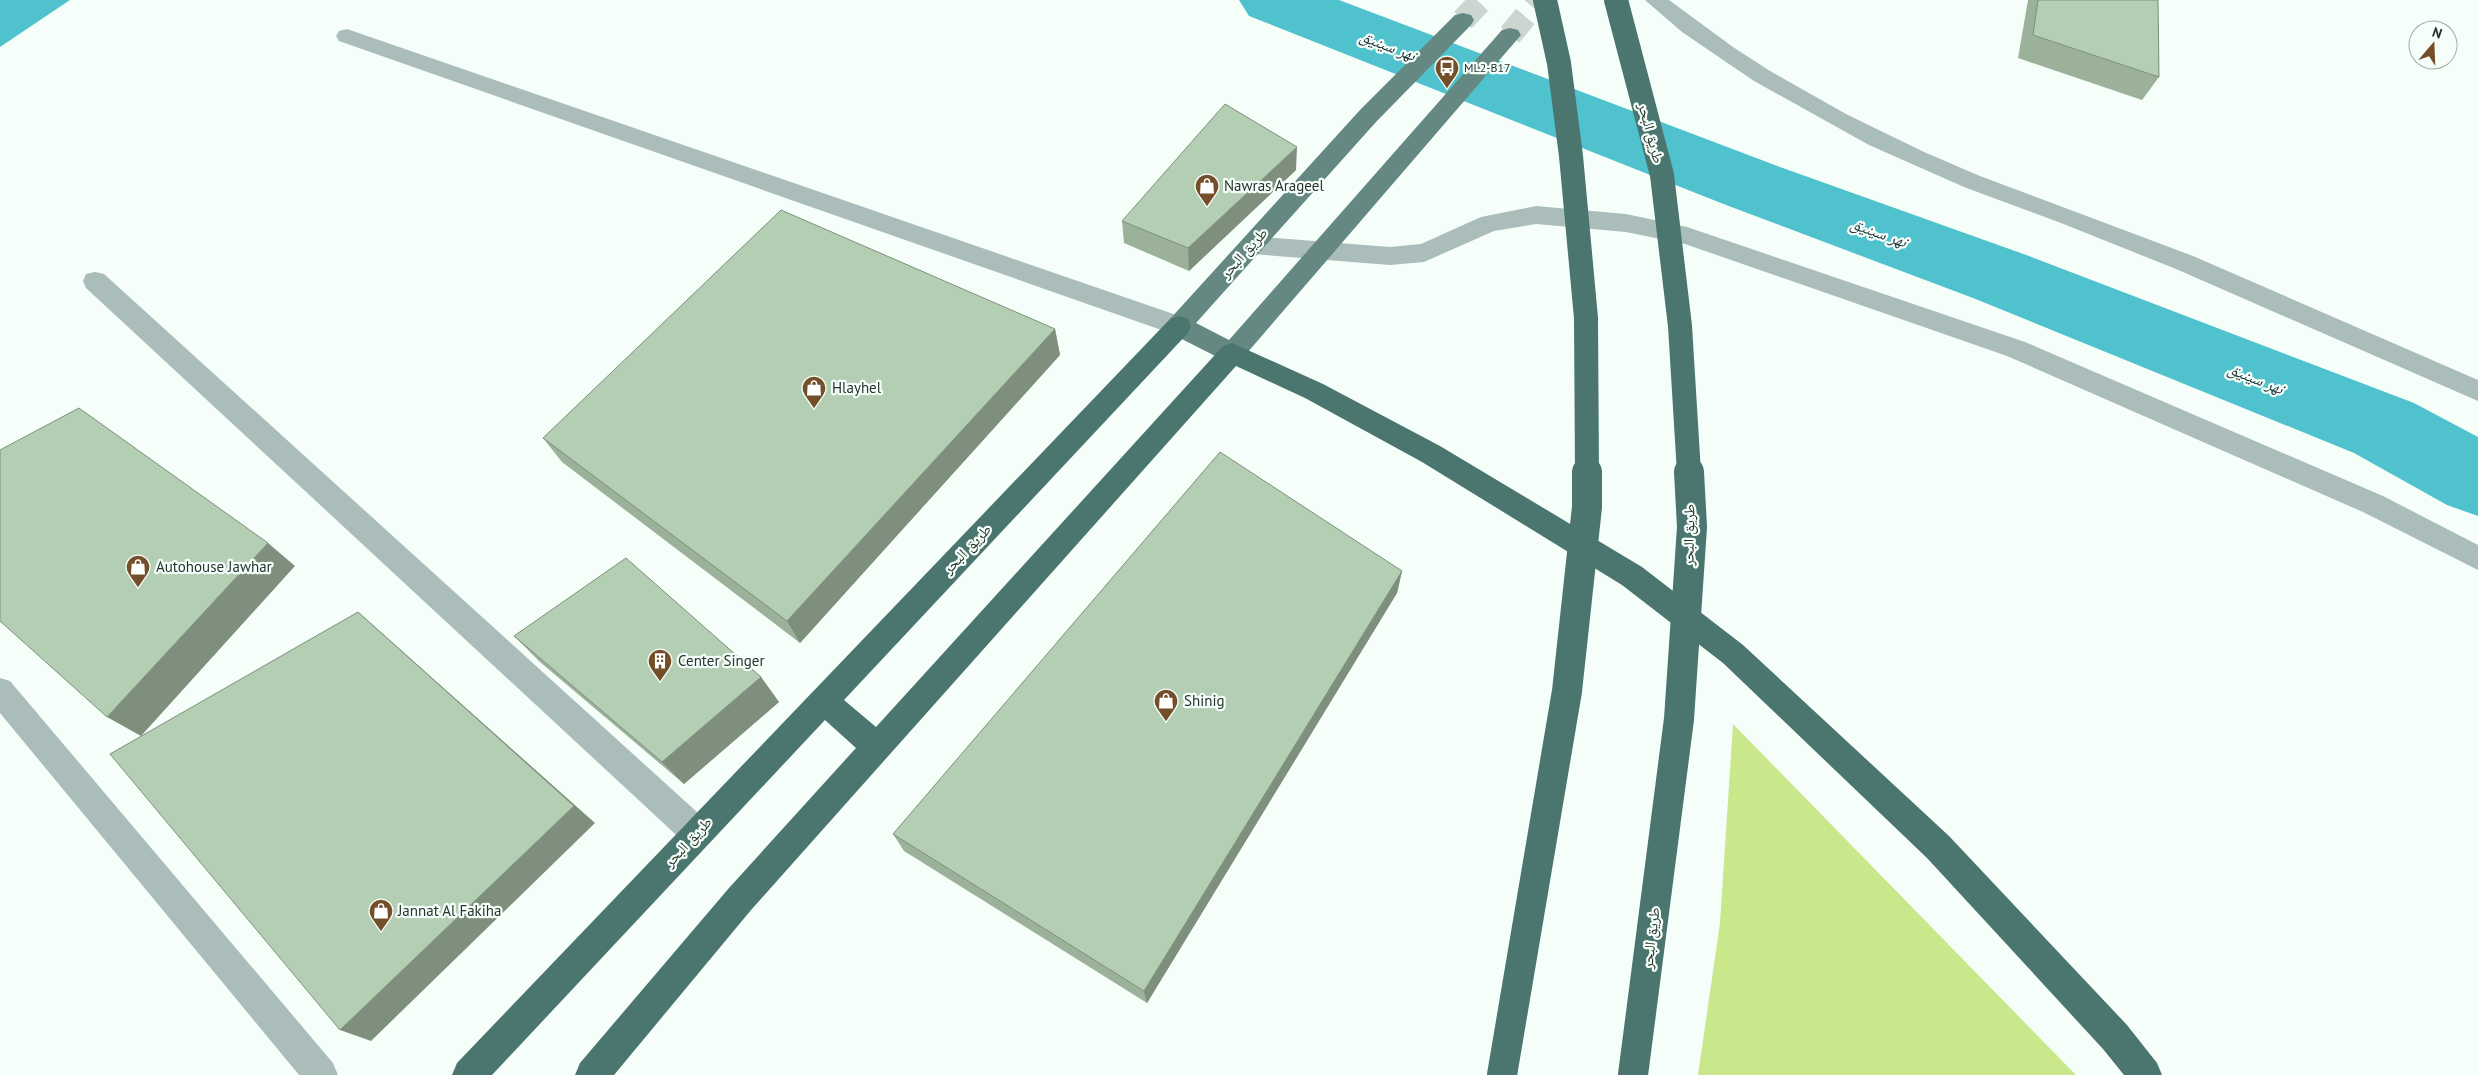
<svg xmlns="http://www.w3.org/2000/svg" width="2478" height="1075" viewBox="0 0 2478 1075" font-family="'PT Sans','Noto Naskh Arabic',sans-serif">
<rect width="100%" height="100%" fill="#f6fefa"/>
<path fill="#c9e88c" d="M1733,724L2076,1075H1698L1720,923Z"/>
<path fill="#4fc2ce" d="M0,0H70L0,47Z"/>
<g fill="none" stroke-linecap="round" stroke-linejoin="round">
<path fill="#4fc2ce" fill-rule="evenodd" d="M1239,0H1339L1780,167L2029,256L2414,403L2478,437V516L2447,505L2354,453L1973,298L1726,205L1249,16Z"/>
<path stroke="#ccd6d1" stroke-width="24" stroke-dasharray="24 12" stroke-linecap="butt" d="M1463,20L1482,0
M1510,35L1539,0"/>
<path fill="#aabdba" fill-rule="evenodd" d="M1645,0H1669L1733,47L1770,71L1846,114L1924,152L1980,176L2193,256L2478,380V401L2176,269L2061,223L1964,187L1869,145L1754,81L1682,32Z
M347,29L1188,319L1191,326L1188,333L1179,336L1170,333L339,41L336,36L339,31Z
M1536,206L1626,214L1687,227L2025,342L2383,496L2478,545V570L2363,512L2007,356L1685,244L1626,232L1536,224L1494,231L1424,262L1390,265L1252,254L1244,251L1240,245L1244,239L1252,236L1390,247L1421,244L1481,217Z
M95,272L104,274L708,822L713,833L708,844L697,848L686,844L86,288L83,281L86,274Z
M0,678L10,681L333,1063L338,1075H299L0,713Z"/>
<path fill="#658882" fill-rule="evenodd" d="M1463,13L1471,15L1474,20L1471,25L1376,122L1196,323L1229,340L1502,30L1510,28L1518,30L1521,35L1241,360L1232,363L1223,360L1170,333L1167,326L1170,319L1360,110L1455,15Z"/>
<path fill="#4b756f" fill-rule="evenodd" d="M1179,316L1188,319L1191,326L1188,333L844,700L876,727L1223,346L1232,343L1323,384L1440,446L1642,567L1743,645L1949,836L2127,1025L2157,1063L2162,1075H2124L2103,1049L1927,858L1723,663L1622,585L1422,462L1305,398L1236,366L751,910L614,1075H575L580,1063L729,888L856,748L825,720L492,1075H452L457,1063L1170,319Z"/>
<path stroke="#4b756f" stroke-width="24" d="M1545,0L1559,63L1571,156L1586,318L1587,473
M1616,0L1662,175L1680,326L1689,473"/>
<path stroke="#4b756f" stroke-width="30" d="M1502,1075L1567,691L1587,507V472
M1633,1075L1679,719L1692,527L1689,472"/>
</g>
<path fill="#9bb19a" d="M2028,0H2158L2159,77L2142,100L2018,58Z
M1296,170L1189,271L1124,243L1122,221Z
M1055,329L1060,355L800,643L562,462L543,438Z
M1402,571L1397,593L1147,1003L904,851L893,834Z
M514,636L761,677L779,702L684,784L540,662Z"/>
<path fill="#7e907d" d="M1297,147L1296,170L1189,271L1188,248Z
M1055,329L1060,355L800,643L787,621Z
M268,543L295,566L141,736L107,717Z
M1402,571L1397,593L1147,1003L1144,991Z
M358,612L383,634L595,823L371,1041L340,1030Z
M761,677L779,702L684,784L662,762Z"/>
<path fill="#b4ceb3" stroke="#7e907d" d="M2038,0H2158L2159,77L2033,35Z
M1225,104L1297,147L1188,248L1122,221Z
M781,210L1055,329L787,621L543,438Z
M79,408L268,543L107,717L0,621V450Z
M1220,452L1402,571L1144,991L893,834Z
M626,558L761,677L662,762L514,636Z
M358,612L574,806L340,1030L110,754Z"/>
<defs>
<symbol id="bus-pin" viewBox="-11 -11 22 30"><path d="M0 17L-7.5 6A9.5 9.5 0 1 1 7.5 6Z" fill="#734e29" stroke="#f6fefa"/><path d="M-5-6H5V4H4V6H2V4H-2V6H-4V4H-5ZM-3.5-4V0h7V-4ZM-3.5 1.2v1.5H-2V1.2ZM2 1.2v1.5H3.5V1.2Z" fill="#fff"/></symbol>
<symbol id="shop-pin" viewBox="-11 -11 22 30"><path d="M0 17L-7.5 6A9.5 9.5 0 1 1 7.5 6Z" fill="#734e29" stroke="#f6fefa"/><path d="M-5-2.5h2.3a2.7 3.5 0 0 1 5.4 0H5L5.5 6h-11ZM-1.5-2.5h3a1.5 2.3 0 0 0-3 0Z" fill="#fff"/></symbol>
<symbol id="building-pin" viewBox="-11 -11 22 30"><path d="M0 17L-7.5 6A9.5 9.5 0 1 1 7.5 6Z" fill="#734e29" stroke="#f6fefa"/><path d="M-4-6H4V6H1V3H-1V6H-4ZM-2.5-4.3h1.7v1.8h-1.7ZM.8-4.3h1.7v1.8H.8ZM-2.5-1h1.7V.8h-1.7ZM.8-1h1.7V.8H.8Z" fill="#fff"/></symbol>
</defs>
<g fill-rule="evenodd">
<use href="#bus-pin" x="1433" y="54" width="28" height="38"/>
<use href="#shop-pin" x="1193" y="172" width="28" height="38"/>
<use href="#shop-pin" x="800" y="374" width="28" height="38"/>
<use href="#shop-pin" x="124" y="553" width="28" height="38"/>
<use href="#building-pin" x="646" y="647" width="28" height="38"/>
<use href="#shop-pin" x="1152" y="687" width="28" height="38"/>
<use href="#shop-pin" x="367" y="897" width="28" height="38"/>
</g>
<g text-anchor="middle" stroke-width="4.5" stroke-linejoin="round" paint-order="stroke">
<g font-size="12" fill="#25342d" stroke="#f6fefa" text-anchor="start">
<text x="1464" y="72">ML2-B17</text>
</g>
<g font-size="15" fill="#25342d" stroke="#f6fefa">
<text transform="translate(1651 133) rotate(75)" y="5">طريق البحر</text>
<text transform="translate(1244 253) rotate(-48)" y="5">طريق البحر</text>
<text transform="translate(1689 535) rotate(-89)" y="5">طريق البحر</text>
<text transform="translate(967 549) rotate(-46)" y="5">طريق البحر</text>
<text transform="translate(688 842) rotate(-47)" y="5">طريق البحر</text>
<text transform="translate(1651 938) rotate(-83)" y="5">طريق البحر</text>
</g>
<g font-size="15" fill="#25342d" stroke="#f6fefa" text-anchor="start">
<text x="1224" y="191">Nawras Arageel</text>
<text x="832" y="393">Hlayhel</text>
<text x="156" y="572">Autohouse Jawhar</text>
<text x="678" y="666">Center Singer</text>
<text x="1184" y="706">Shinig</text>
<text x="398" y="916">Jannat Al Fakiha</text>
</g>
<g font-size="16" font-style="italic" fill="#1c3538" stroke="#f6fefa">
<text transform="translate(1388 45) rotate(21)" y="6">نهر سينيق</text>
<text transform="translate(1879 232) rotate(20)" y="6">نهر سينيق</text>
<text transform="translate(2256 378) rotate(22)" y="6">نهر سينيق</text>
</g>
</g>
<g transform="translate(2433 45) rotate(19)"><circle r="24" fill="#f6fefa" stroke="#a2ada8"/>
<path d="M0-4L9 19L0 12L-9 19Z" fill="#734e29"/>
<text y="-8" font-size="14" font-weight="bold" text-anchor="middle" fill="#25342d">N</text>
</g>
</svg>
